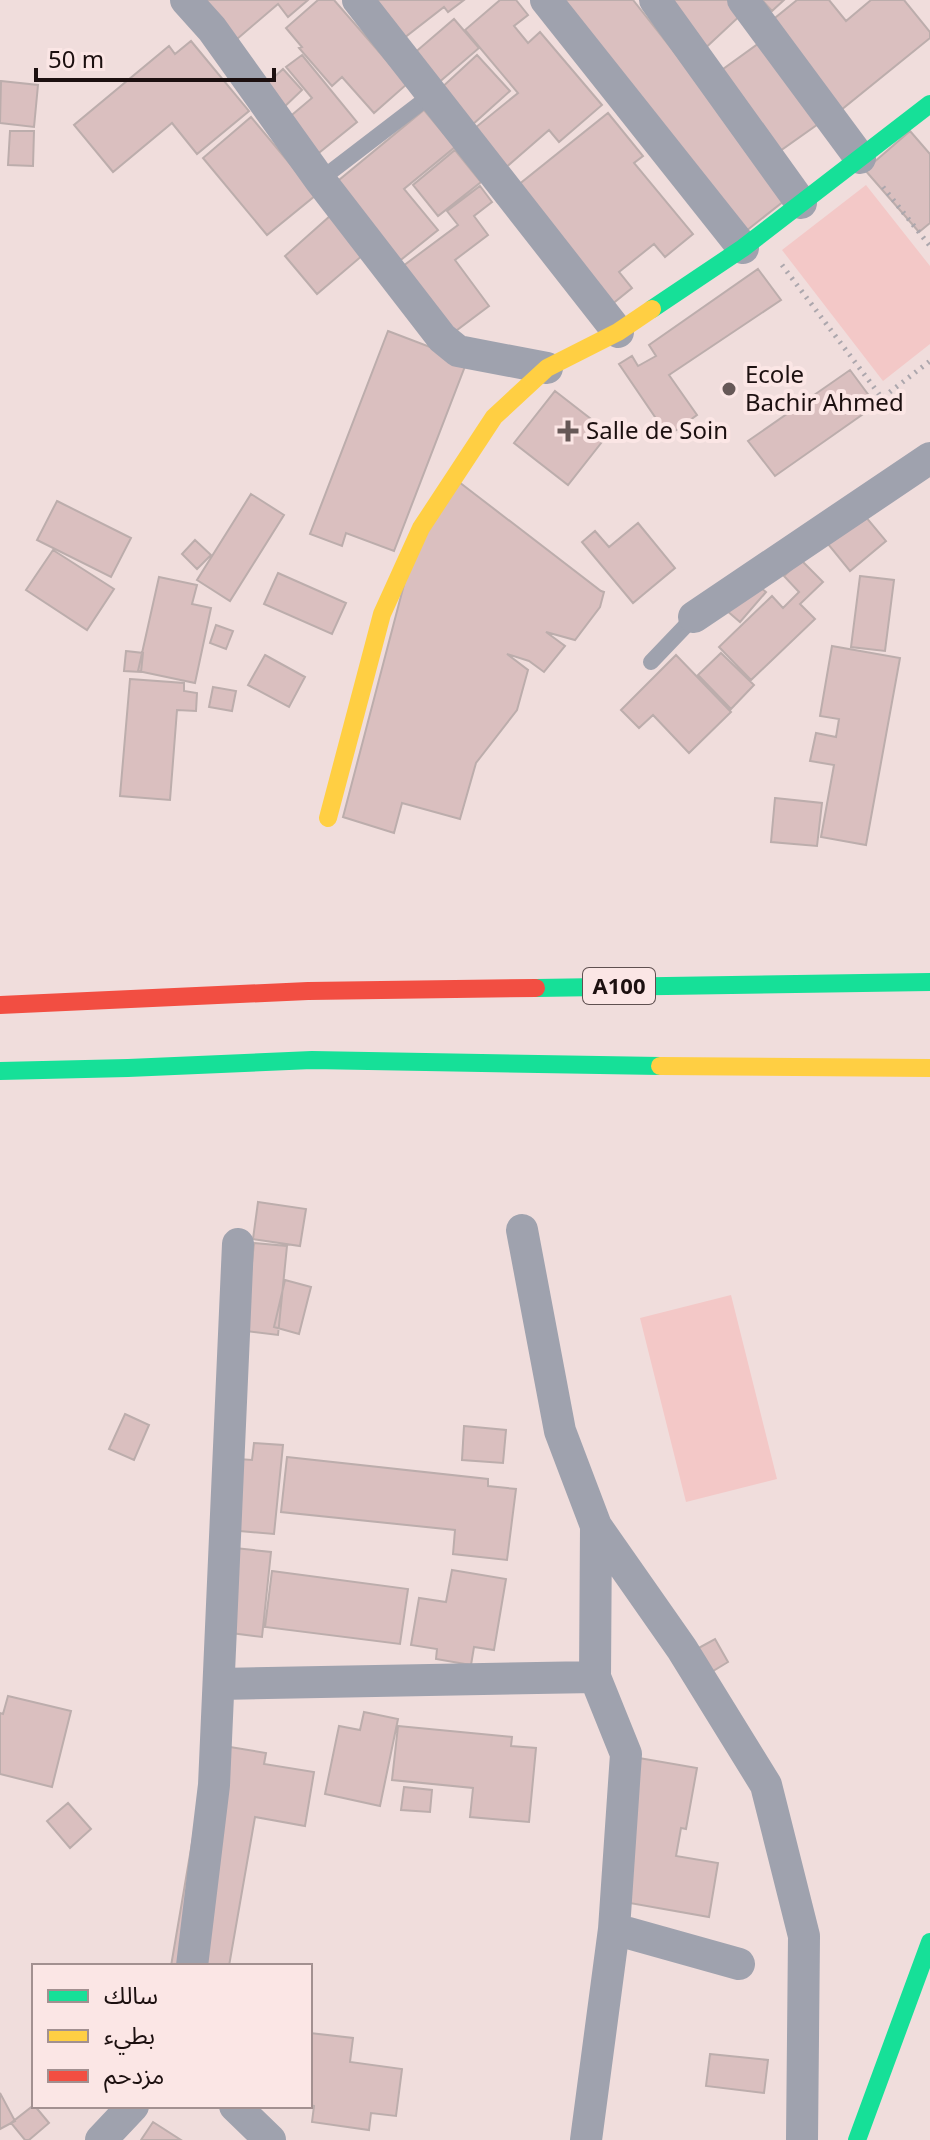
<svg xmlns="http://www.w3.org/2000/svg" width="930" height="2140" viewBox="0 0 930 2140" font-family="'Noto Sans','Noto Sans Arabic',sans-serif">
<rect width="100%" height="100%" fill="#f0dddc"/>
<path fill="#f3c8c7" d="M866,185L930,266V344L883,381L782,250Z
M731,1295L777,1479L686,1502L640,1318Z"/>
<path fill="#dabfbf" stroke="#bcadac" stroke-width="2" d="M193,0H308L288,17L278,4L230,45Z
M318,0H334L407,84L374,113L342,77L332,86L299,48L302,47L286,28Z
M375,0H464L448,12L444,7L404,38Z
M500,0H516L528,15L514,26L528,43L540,32L602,105L559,142L549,130L503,170L470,132L518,93L465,30Z
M554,0H633L789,197L741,235Z
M650,0H733L744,12L700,53Z
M762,0H784L772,11Z
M797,0H829L846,21L871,0H904L930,32V38L841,110L770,22Z
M454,19L479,48L437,84L412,55Z
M191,41L249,111L197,154L172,123L113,172L74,125L169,46L175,54Z
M762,41L821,122L770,158L712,77Z
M302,55L357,122L315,156L286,120L312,98L286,67Z
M477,55L510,91L472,125L439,90Z
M283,69L302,90L281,110L261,89Z
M1,81L38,85L34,127L0,123Z
M424,110L455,147L404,189L438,230L397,263L333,185Z
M608,113L643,156L634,163L693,234L665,257L654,244L619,272L632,288L606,309L512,190Z
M251,117L316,195L267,235L203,158Z
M10,131H34L33,166L8,165Z
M910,131L930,154V223L919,232L865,170Z
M455,150L481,182L438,216L413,185Z
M480,186L492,202L474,216L488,235L455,260L489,306L445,339L395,272L458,225L447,211Z
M330,216L363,255L317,294L285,256Z
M758,269L781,300L669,375L697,415L668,436L619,364L632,356L638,366L656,356L649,345Z
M388,331L467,361L394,551L346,533L342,546L310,534Z
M850,370L876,405L775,476L748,441Z
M555,391L609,433L568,485L514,443Z
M459,482L601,591L604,592L600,607L575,640L546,632L565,646L544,672L529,661L507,654L528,670L517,710L476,763L460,819L402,803L394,833L343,817L417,535Z
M251,494L284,515L230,601L197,580Z
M57,501L131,538L111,577L37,540Z
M855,504L886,541L850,571L819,533Z
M638,523L675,568L633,603L582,542L595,531L609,547Z
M195,540L211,555L197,569L182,554Z
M53,550L114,589L87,630L26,590Z
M801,560L823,582L800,604L815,619L751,680L719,647L772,596L783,608L799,592L784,576Z
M278,573L346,603L332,634L264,604Z
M744,574L766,592L740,622L719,604Z
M860,576L894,580L885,651L851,647Z
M159,577L197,585L192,604L211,608L195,683L138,671Z
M216,625L233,631L226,649L210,643Z
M832,646L900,658L866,845L821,837L834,765L810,761L816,733L836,737L839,719L820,716Z
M126,651L143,653L141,672L124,671Z
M721,653L754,685L731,709L698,675Z
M265,655L305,677L289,707L248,685Z
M676,655L731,712L689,753L653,715L639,728L621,710Z
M130,679L184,683V691L197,693L196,711L177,710L170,800L120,796Z
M213,687L236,691L232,711L209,707Z
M775,798L822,803L817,846L771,842Z
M258,1202L306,1209L300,1246L253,1239Z
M254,1243L287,1246L278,1335L245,1331Z
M285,1280L311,1287L299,1334L274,1327Z
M125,1414L149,1425L134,1460L109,1449Z
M464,1426L506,1430L503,1463L462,1460Z
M254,1443L283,1445L274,1534L218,1529L225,1458L252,1460Z
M287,1457L488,1479V1486L516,1489L507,1560L453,1554L455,1530L281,1512Z
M216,1546L271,1552L262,1637L231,1633Z
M452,1570L506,1579L494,1650L474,1647L471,1665L436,1659L437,1649L411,1645L419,1598L446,1602Z
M272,1571L408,1589L400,1644L265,1627Z
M715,1639L728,1662L708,1674L695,1650Z
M8,1696L71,1711L52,1787L0,1774V1713L3,1714Z
M364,1712L398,1719L380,1806L325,1794L339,1726L360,1730Z
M398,1726L512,1737L511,1746L536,1748L529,1822L470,1817L473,1788L392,1780Z
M230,1747L266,1753L264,1764L314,1772L305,1826L255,1817L229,1966H171L206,1761Z
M639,1758L697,1768L686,1829L681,1828L676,1856L718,1863L709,1917L624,1902Z
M404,1787L432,1790L430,1812L401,1810Z
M68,1803L91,1829L70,1848L47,1821Z
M310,2033L353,2038L350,2062L402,2069L396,2116L371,2113L369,2130L312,2122L314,2106L310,2105Z
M710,2054L768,2060L764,2093L706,2086Z
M0,2093L15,2121L0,2129Z
M34,2105L49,2123L29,2140H25L11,2123Z
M153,2122L181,2140H141Z"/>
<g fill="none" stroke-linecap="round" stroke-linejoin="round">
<path stroke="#aca7ad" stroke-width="5" stroke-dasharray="2 6" stroke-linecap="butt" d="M883,187L930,246
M782,265L882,398L930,361"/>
<path stroke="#9fa2ae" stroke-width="16" d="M320,180L431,95
M651,662L694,617"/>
<path stroke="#9fa2ae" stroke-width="32" d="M186,0L212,29L320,180L442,338L458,351L547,368
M358,0L618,332
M546,0L743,248
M655,0L801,203
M743,0L860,158
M694,617L930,458
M522,1230L560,1431L596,1526L682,1649L766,1785L804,1936L802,2140
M595,1677L596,1526
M219,1684L595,1677L626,1754L614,1929L586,2140
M614,1929L739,1964
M192,1966L214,1785L238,1244
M235,2106L270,2140
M101,2140L133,2106"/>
<path stroke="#16e098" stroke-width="18" d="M652,309L743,248L930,104
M536,988L930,982
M0,1071L128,1068L312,1060L660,1066
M857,2140L930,1942"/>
<path stroke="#ffcf43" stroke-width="18" d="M328,818L382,614L421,528L494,417L547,368L618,332L652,309
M660,1066L930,1068"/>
<path stroke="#f24e42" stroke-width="18" d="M0,1005L308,991L536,988"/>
</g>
<g fill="#665857" stroke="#fbe6e5" stroke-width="3">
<circle cx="729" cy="389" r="8"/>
<path d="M564 419h8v8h8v8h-8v8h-8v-8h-8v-8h8z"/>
</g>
<g text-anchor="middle" stroke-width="8" stroke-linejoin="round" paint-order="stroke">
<rect fill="#fbe6e5" stroke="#5f5050" stroke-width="2" x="583" y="968" width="72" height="36" rx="6"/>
<g font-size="22" font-weight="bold" fill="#1c1010">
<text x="619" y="994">A100</text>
</g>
<g font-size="24" fill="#1c1010" stroke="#fbe6e5" text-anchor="start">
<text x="745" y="383">Ecole<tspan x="745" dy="28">Bachir Ahmed</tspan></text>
<text x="586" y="439">Salle de Soin</text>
</g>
</g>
<rect x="32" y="1964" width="280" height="144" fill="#fbe6e5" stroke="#a29090" stroke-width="2"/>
<rect x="48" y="1990" width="40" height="12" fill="#16e098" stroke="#a29090" stroke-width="2"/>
<text x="104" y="2004" font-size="24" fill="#1c1010">سالك</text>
<rect x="48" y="2030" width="40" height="12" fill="#ffcf43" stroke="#a29090" stroke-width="2"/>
<text x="104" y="2044" font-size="24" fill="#1c1010">بطيء</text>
<rect x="48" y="2070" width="40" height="12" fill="#f24e42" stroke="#a29090" stroke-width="2"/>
<text x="104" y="2084" font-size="24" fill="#1c1010">مزدحم</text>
<path d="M36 68v12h238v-12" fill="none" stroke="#1c1010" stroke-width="4"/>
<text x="48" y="68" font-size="24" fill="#1c1010" stroke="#fbe6e5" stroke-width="6" paint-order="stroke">50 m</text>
</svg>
